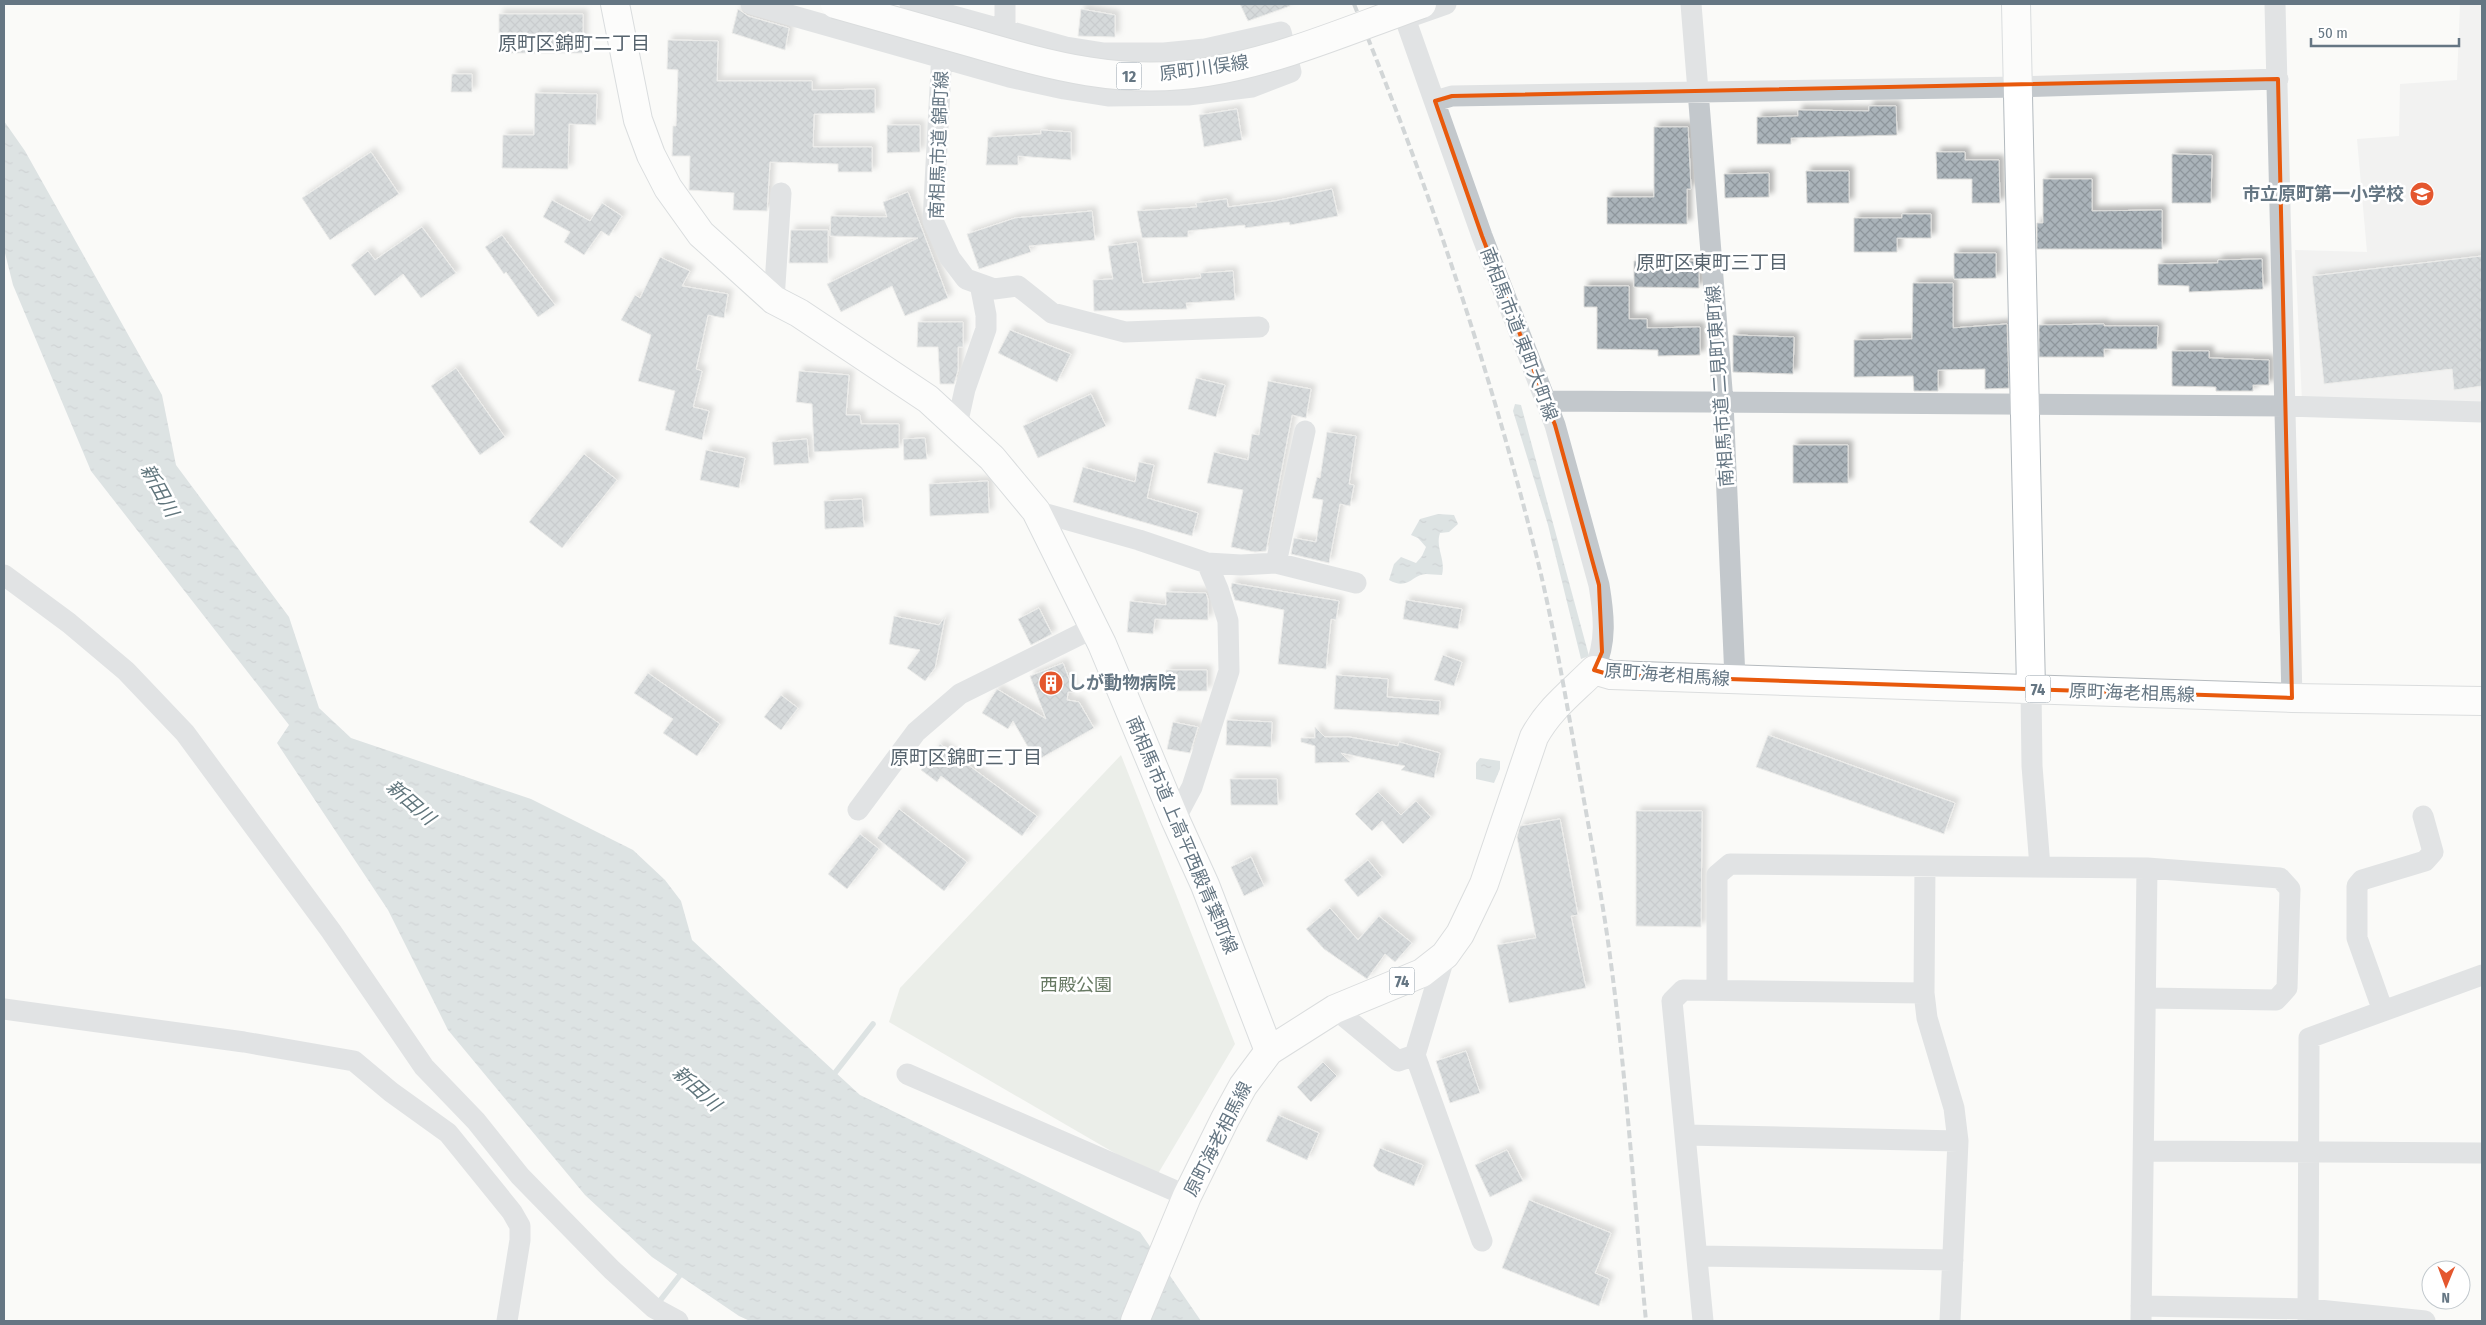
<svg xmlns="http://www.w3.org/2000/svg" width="2486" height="1325" viewBox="0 0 2486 1325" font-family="'Fira Sans Condensed','Noto Sans JP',sans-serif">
<defs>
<pattern id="water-ripples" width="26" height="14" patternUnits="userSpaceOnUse" patternTransform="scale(1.25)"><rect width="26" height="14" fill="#bbc7cb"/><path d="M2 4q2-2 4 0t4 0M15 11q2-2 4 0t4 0" fill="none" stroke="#9ca6aa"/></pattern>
<pattern id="building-cross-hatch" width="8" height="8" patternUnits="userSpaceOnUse" patternTransform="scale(1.25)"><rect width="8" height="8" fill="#aab3b9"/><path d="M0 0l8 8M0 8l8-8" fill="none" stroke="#8e969c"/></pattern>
<filter id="shadow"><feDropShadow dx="4.5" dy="-4.5" stdDeviation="2.5" flood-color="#0004"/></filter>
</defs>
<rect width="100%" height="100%" fill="#fafaf8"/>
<path fill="#e8e9e9" d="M2460,4H2482V405L2302,401L2295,250L2367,252L2357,139L2399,136L2400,84L2457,80Z"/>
<path fill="#dadfd7" d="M1121,755L1235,1044L1156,1177L889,1022L900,988Z"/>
<path fill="url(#water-ripples)" d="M4,121L25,151L162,395L176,465L289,617L319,708L351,738L531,799L633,850L665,880L681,901L692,940L860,1095L1140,1232L1201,1321H750L739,1316L652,1257L585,1195L448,1030L388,910L277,743L289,725L91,471L13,285L4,249Z
M1515,404L1521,405L1589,656L1581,659L1548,525L1513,411Z
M1438,514L1454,515L1458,524L1449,532L1440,533C1435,548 1446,559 1442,575C1436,575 1430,574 1426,574C1413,574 1408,591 1389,580L1394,564L1401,557L1416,563L1422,556L1426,547L1418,538L1411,535L1420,519Z
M1480,758L1500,761V769L1494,783L1476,779V763Z"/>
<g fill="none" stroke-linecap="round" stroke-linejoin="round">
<path stroke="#bbc7cb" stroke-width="5.5" d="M831,1078L873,1024
M659,1302L684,1270"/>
</g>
<path fill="url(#building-cross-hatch)" stroke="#dcdcda" filter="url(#shadow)" d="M1240,4H1290V6L1248,21Z
M738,9L748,16L789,28L785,50L732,33Z
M1081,9L1115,15V37L1078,36Z
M499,14H583V53H499Z
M668,40L718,41L717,81H812V90L875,89V113L814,114L813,147H872V172H838V164L770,162L767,211L733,210L734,193L689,190L690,156H672L673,126H676L678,70L667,69Z
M452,74H472V92H451Z
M535,93L597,94L596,125L569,124L568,169L502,168L503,135H534Z
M1869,106H1896L1897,135L1791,138V144H1757V117L1798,116V110L1869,111Z
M1237,109L1242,140L1204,147L1199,115Z
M887,125H920V152L887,153Z
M1654,127H1688L1691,189H1687V224H1607V197H1654Z
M1041,130L1071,132V160L1018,156V165H986L988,137L1041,134Z
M371,152L399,194L330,240L302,198Z
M1936,152H1965V160H1999L2000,203H1972V179H1937Z
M2172,154L2212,155L2211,203H2172Z
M1806,171H1849V203H1807Z
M1769,173V197L1725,198L1724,174Z
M2043,179H2092V211L2162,210V249H2037V223H2043Z
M1332,189L1338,216L1290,225L1289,222L1245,228V225L1188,231V237L1142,238L1137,211L1197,207L1196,203L1227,199L1228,207L1275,201Z
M908,192L948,298L905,316L892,286L841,312L827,284L918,238L830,236L831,216L887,217L883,202Z
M552,200L590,221L602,203L622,216L609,236L601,231L584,255L564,242L570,232L543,217Z
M1092,211L1095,240L1029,246L1031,252L979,269L967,234L1015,218Z
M1902,214H1931V238H1897V252H1854V218H1902Z
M422,227L456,273L421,298L403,274L375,296L351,265L368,251L375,260Z
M791,230H828V263H789Z
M502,235L555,305L538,317L506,272L504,274L485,247Z
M1137,242L1143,283L1201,278L1200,273L1233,271L1235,300L1186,303L1187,309L1094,311L1093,280L1113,279L1108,246Z
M1954,253H1996V278L1954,279Z
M2482,256V386L2454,390L2452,369L2324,384L2312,276Z
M660,257L690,271L682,286L728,294L724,318L708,315L696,369L702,371L693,407L709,411L702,440L665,430L675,391L638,381L651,335L621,320L635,295L640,298Z
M2262,259L2263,289L2189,292V286L2158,285V264L2218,263V260Z
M1634,261H1699V288L1634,287Z
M1913,283H1953V328L2007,324L2009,388L1985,389V369L1938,370V391H1914L1913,376L1854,377V340L1912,339Z
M1584,286H1629V319H1647V328L1700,327V355L1658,356V350L1597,349V307H1584Z
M918,322H963V347H958V370L954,384H940L938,347H917Z
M2104,324V326H2158L2157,349H2104V357H2039V325Z
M1010,330L1071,354L1057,382L998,353Z
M1733,335L1794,337L1793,374L1733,372Z
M2172,351H2209V358L2269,360V385H2253V391H2216V387L2172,386Z
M456,368L505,437L480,455L431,386Z
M799,371L849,375L846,415H860L861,424H899V448L814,452L812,404L796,402Z
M1196,378L1225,385L1216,417L1188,409Z
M1268,381L1311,389L1306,418L1292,415L1266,551L1255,552L1231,547L1243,490L1207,483L1214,452L1248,460L1252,434L1259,435Z
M1091,394L1106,426L1038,458L1023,426Z
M1327,432L1356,436L1349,484L1354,485L1350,506L1340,504L1329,563L1291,554L1294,538L1316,542L1323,500L1312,498L1317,477L1320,478Z
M925,438L927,459L904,460L903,439Z
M807,439L809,463L774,465L772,442Z
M1793,445H1848V483H1793Z
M706,450L745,458L739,488L700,480Z
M584,454L617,480L562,548L529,522Z
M1139,462L1154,465L1147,498L1198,513L1192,536L1073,502L1083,467L1135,482Z
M988,481L989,513L930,516L929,484Z
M862,499L864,527L825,529L824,501Z
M1232,583L1339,601L1336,620L1331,619L1326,669L1278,664L1284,610L1235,600L1231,588Z
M1166,592L1206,593L1208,600V620L1155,619L1153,634L1127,632L1130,601L1166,605Z
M1406,600L1462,609L1458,629L1403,619Z
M1039,608L1052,634L1031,645L1018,619Z
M894,616L939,625L945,617L935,668L925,681L907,668L920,650L889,644Z
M1443,655L1462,662L1454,686L1434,680Z
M1063,663L1074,692H1068L1067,700L1079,702L1094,728L1036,761L1013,721L1008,729L982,713L997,689L1046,719L1030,676Z
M1166,670H1207V691H1166Z
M648,673L720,724L697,756L663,733L673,719L634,693Z
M1336,675L1388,679L1387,697L1440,701L1439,715L1334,709Z
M781,695L798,708L781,730L764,717Z
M1227,720L1272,722L1271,747L1226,745Z
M1173,722L1198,727L1190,753L1167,749Z
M1315,727L1325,737H1349L1398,746L1399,742L1440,753L1434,778L1401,770L1405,766L1341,753L1350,762L1315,763V746L1301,742V738H1315Z
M1768,735L1955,803L1944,834L1756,767Z
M940,744L1037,816L1022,836L941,776L937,782L921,770Z
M1230,779H1277L1278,805H1231Z
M1378,792L1401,815L1416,801L1431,817L1403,844L1382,821L1372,831L1355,814Z
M899,809L967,862L944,891L877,838Z
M1636,811H1702L1701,927L1636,926Z
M1560,819L1578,915L1571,916L1586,988L1509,1003L1497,945L1536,938L1517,837L1520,826Z
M860,834L879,849L847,889L828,874Z
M1251,857L1264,886L1244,896L1231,867Z
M1368,860L1382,877L1358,897L1344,880Z
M1330,908L1358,940L1379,916L1412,943L1395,962L1385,954L1367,979L1324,949L1306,929Z
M1466,1051L1480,1093L1450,1103L1436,1061Z
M1323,1062L1337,1076L1311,1102L1297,1087Z
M1278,1115L1319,1133L1307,1160L1266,1141Z
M1380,1148L1423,1165L1414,1186L1378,1171L1373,1166Z
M1507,1150L1523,1181L1490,1197L1475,1165Z
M1529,1200L1611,1233L1595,1273L1609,1279L1599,1306L1502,1268Z"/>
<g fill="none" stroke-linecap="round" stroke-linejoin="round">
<defs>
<path id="secondary" d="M615,4L638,120L651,155L668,188L701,234L774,300L799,313L928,399L992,458L1036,511L1102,644L1175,819L1205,885L1269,1051
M2016,4L2031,689"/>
<path id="primary" d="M1135,1321L1187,1196L1225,1119L1243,1086L1269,1051L1335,1009L1422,973L1445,955L1460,934L1484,884L1534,737C1549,709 1572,692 1594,670L1611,675L2292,698L2482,701"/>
</defs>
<use href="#secondary" stroke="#b3babf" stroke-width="30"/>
<use href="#primary" stroke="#b5babe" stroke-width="30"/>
<path stroke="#c3c8cc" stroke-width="21" d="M751,4L1009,77L1064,89L1108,96L1188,95L1252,87L1291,72L1281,32L1205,49L1164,53H1104L1066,47L910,4
M1400,4L1482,236L1555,425L1599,585C1604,615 1607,642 1594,670
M1691,4L1723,402L1735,679
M2275,4L2292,698
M1409,17L1446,4
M1005,31V4
M942,51L933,221L950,258L966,279L994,289L1018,286L1052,313L1125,332L1259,327
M1435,101L1452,96L2019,87L2278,79
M774,300L781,193
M1547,401L2285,406L2482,412
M957,425L965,389L986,329V315L980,284
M1036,511L1139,540L1207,563L1241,565L1276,563L1356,583
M1276,563L1305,431
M4,575L69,623L126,671L185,733L331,931L424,1067L476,1121L520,1176L612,1270L654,1308L678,1321
M2031,689L2032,766L2040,867
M858,810L916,732L960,694L1093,628
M1175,819L1192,787L1229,671L1228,621L1218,589L1207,563
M1925,866L1924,993L1927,1018L1954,1108L1958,1141L1950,1321
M1717,990V875L1730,864L2147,868L2280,878L2290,889L2287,988L2276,1000L2146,998
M4,1009L244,1042L354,1061L391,1092L448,1133L512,1212L520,1226V1240L507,1321
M1335,1009L1398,1061L1415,1055L1482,1241
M2383,1011L2357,938V886L2362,880L2425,861L2433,852L2423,816
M1415,1055L1445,955
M907,1074L1187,1196
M1685,1135L1958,1141
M2144,1151L2482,1153
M1697,1256L1953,1260
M2141,1306L2309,1309L2425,1321
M1703,1321L1672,1001L1683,990L1924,993
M2141,1321L2147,868
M2308,1321L2309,1038L2482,975"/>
<use href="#secondary" stroke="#fff" stroke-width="28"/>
<use href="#primary" stroke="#fff" stroke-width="28"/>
<path stroke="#a2aab0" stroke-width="4" stroke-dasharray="8 4" stroke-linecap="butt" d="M1354,4C1429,186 1492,375 1539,566C1555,633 1566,700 1578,767C1587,818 1597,870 1605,921C1625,1054 1633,1188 1646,1321"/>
<defs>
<path id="primary-bridge" d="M835,4C881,17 927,30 973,43C1052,66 1123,86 1207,72C1281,60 1351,29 1422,4"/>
</defs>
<use href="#primary-bridge" stroke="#b5babe" stroke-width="30" stroke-linecap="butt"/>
<use href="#primary-bridge" stroke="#fff" stroke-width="28"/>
</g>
<path d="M0 0H2486V1325H0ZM2278,79L2292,698L1611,675L1594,670L1602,652L1599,585L1555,425L1482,236L1435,101L1452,96Z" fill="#fafaf8" fill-opacity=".55" fill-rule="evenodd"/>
<path fill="none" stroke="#e8590c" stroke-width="4" stroke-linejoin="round" d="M2278,79L2292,698L1611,675L1594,670L1602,652L1599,585L1555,425L1482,236L1435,101L1452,96Z"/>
<defs>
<symbol id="school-disc" viewBox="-11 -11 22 22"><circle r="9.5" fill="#e4572e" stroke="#fff"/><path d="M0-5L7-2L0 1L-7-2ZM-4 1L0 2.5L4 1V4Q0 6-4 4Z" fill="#fff"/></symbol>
<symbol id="building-disc" viewBox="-11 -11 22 22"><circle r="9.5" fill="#e4572e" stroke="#fff"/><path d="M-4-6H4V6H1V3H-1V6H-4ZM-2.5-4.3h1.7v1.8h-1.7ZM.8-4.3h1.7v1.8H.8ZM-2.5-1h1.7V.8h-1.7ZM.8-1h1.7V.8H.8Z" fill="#fff"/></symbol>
</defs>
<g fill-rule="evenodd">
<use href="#school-disc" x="2408" y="180" width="28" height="28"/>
<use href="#building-disc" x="1037" y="669" width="28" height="28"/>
</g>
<g text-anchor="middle" stroke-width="5" stroke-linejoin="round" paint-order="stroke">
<g fill="#fff" stroke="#939fa8" stroke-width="1">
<rect x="1116.5" y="62.5" width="25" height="27" rx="4"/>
<rect x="2025.5" y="675.5" width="25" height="27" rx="4"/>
<rect x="1389.5" y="967.5" width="25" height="27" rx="4"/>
</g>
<g font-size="16" font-weight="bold" fill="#657683">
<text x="1129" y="82">12</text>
<text x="2038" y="695">74</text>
<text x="1402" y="987">74</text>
</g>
<g font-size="18" fill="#657683" stroke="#fff">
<text transform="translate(1204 68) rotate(-8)" y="6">原町川俣線</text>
<text transform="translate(939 145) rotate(-88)" y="6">南相馬市道 錦町線</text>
<text transform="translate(1519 334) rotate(69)" y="6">南相馬市道 東町大町線</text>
<text transform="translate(1720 386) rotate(-94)" y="6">南相馬市道 二見町東町線</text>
<text transform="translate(1667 675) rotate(4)" y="6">原町海老相馬線</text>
<text transform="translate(2132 693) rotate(2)" y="6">原町海老相馬線</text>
<text transform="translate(1182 835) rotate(67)" y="6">南相馬市道 上高平西殿青葉町線</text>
<text transform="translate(1218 1139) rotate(-63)" y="6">原町海老相馬線</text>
</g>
<g font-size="18" font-weight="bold" fill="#657683" stroke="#fff" text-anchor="end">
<text x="2404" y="200">市立原町第一小学校</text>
<text x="1068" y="689" text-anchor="start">しが動物病院</text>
</g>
<g font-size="18" fill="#687a64" stroke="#fff">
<text x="1076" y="991">西殿公園</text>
</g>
<g font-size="19" fill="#57646e" stroke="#fff">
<text x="574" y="50">原町区錦町二丁目</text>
<text x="1712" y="269">原町区東町三丁目</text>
<text x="966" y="764">原町区錦町三丁目</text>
</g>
<g font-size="19" font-style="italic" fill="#60757c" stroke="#fff">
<text transform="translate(160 490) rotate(61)" y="7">新田川</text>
<text transform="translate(411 802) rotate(41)" y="7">新田川</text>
<text transform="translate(697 1088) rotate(42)" y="7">新田川</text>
</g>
</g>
<rect width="2486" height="1325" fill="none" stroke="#657683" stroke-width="10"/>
<g transform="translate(2446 1285) rotate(181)"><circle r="24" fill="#ffffff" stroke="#c1c8cd"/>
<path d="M0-4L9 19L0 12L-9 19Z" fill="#e4572e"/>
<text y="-8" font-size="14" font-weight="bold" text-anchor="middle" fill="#657683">N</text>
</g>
<path d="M2311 38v8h148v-8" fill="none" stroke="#657683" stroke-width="2.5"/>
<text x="2318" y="38" font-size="15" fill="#657683" stroke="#ffffff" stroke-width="4" paint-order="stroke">50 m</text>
</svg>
